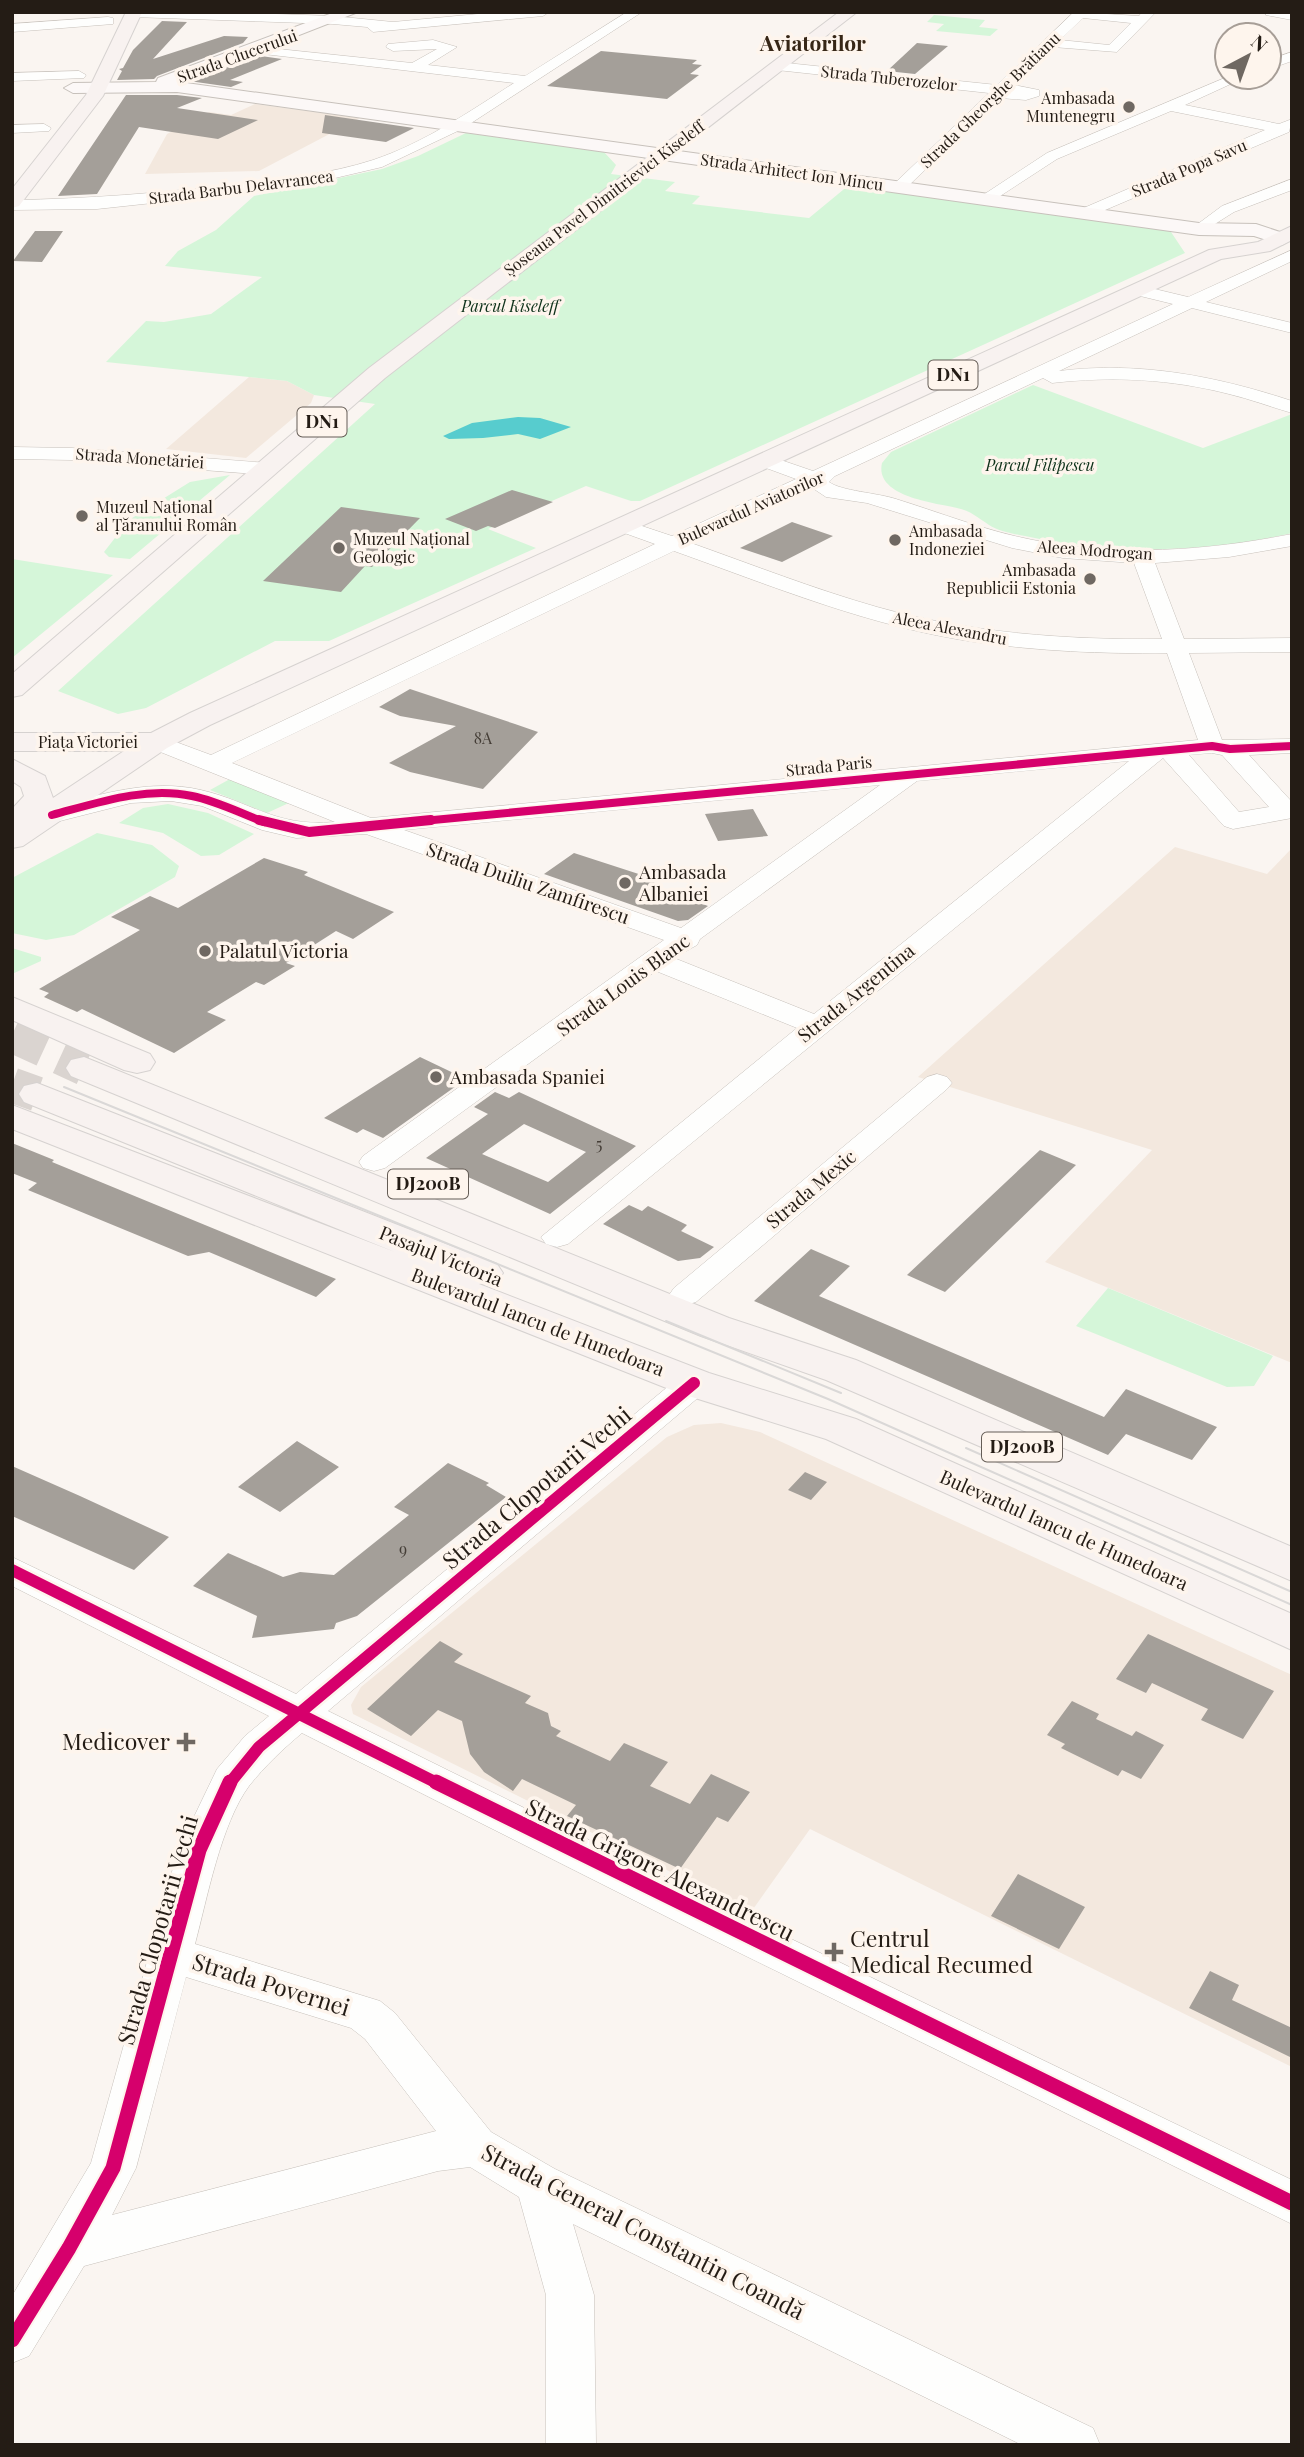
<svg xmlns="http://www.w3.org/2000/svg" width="1304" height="2457" viewBox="0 0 1304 2457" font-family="'Playfair Display',serif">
<rect width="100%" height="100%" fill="#faf5f1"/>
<path fill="#f3e8de" d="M255,104L360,118L259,171L145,174L167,134L209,112L231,115Z
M249,377L287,381L314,395L311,403L246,458L166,449Z
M1175,847L1267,874L1292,848V1363L1045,1262L1152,1150L918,1077Z
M721,1423L760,1432L1292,1675V2067L810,1829L751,1912L353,1714L351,1705L361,1687L667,1437L694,1425Z"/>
<path fill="#d5f6d9" d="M934,15L985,20L979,27L998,29L990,36L936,31L944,24L927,22Z
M466,133L604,152L616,165L611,174L675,182L665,191L700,196L692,204L809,218L849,185L1161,228L1171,232L1185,253L640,501H631L586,486L488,529L536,548L329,641H275L146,708L118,714L58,691L375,404L314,395L287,381L106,362L146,321L164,322L211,314L262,277L165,266L178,251L216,230L254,196L382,169L418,156Z
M1033,385L1203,448L1292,414V533C1208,553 1108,555 1025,536C1014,534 998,531 989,525C977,517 971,511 957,508C936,503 874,497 882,463L891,452Z
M230,475L130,559L109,557L104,552L129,520L190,482Z
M12,559L113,575L12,658Z
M230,779L291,802L267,813L210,790Z
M168,804L208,813L254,834L219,855L201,856L163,833L119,823L143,808Z
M97,833L152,845L179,866L175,877L74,935L46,940L12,933V878Z
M12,948L41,957V961L12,974Z
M1108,1288L1273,1356L1254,1386L1227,1387L1076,1326Z"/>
<path fill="#57ccce" d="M518,417L540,418L571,427L540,439L518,434L483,438L449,439L443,436L472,423Z"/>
<path fill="#a49f99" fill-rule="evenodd" d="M162,21L187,22L153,59L224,36L248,37L243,43L157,76L154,79L117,80L122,71L119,69L123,68L133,50Z
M917,43L948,46L915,74L887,71Z
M601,51L697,60L692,64L702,65L690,74L699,75L667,99L547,86Z
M254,55L282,59L230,80L243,82L231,87L189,81Z
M126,95H177L202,98L177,108L258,120L218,139L139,127L97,194L58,196Z
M325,115L414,128L386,142L322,133Z
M35,231H63L42,262L13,261Z
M512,490L553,502L495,528L488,526L476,531L445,519Z
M341,507L420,518L372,567L365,566L341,592L263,581Z
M792,522L833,536L782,562L740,548Z
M410,689L515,724L538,732L483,789L410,772L389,763L456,726L400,716L379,707Z
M753,809L768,836L718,841L705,814Z
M574,853L651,878L658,887L708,906L688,920L678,921L544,874Z
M264,858L308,872L304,875L394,912L353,939L336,931L286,963L295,966L264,985L256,982L207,1012L226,1020L174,1053L82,1009L77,1012L44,997L49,993L39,989L140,930L111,917L150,896L178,908Z
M420,1057L466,1079L383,1138L363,1129L357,1133L324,1118Z
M495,1092L509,1098L519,1092L636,1146L550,1214L426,1158L488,1114L474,1107ZM524,1124L586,1152L548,1182L482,1154Z
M12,1143L54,1160L52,1162L336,1279L316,1297L209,1252L188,1256L28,1190L37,1183L12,1173Z
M1040,1150L1076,1165L945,1292L907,1275Z
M629,1205L642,1211L648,1206L687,1225L681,1231L714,1247L700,1258L678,1261L603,1224Z
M811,1249L850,1266L819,1296L1104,1417L1126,1389L1217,1427L1192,1460L1126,1434L1108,1455L754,1301Z
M297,1441L339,1467L280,1512L238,1487Z
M448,1463L489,1483L486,1485L506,1497L357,1616L336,1623L334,1629L252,1638L257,1616L193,1586L228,1553L283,1577L300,1572L334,1575L409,1515L394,1507Z
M12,1466L80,1496L169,1537L134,1570L12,1516Z
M805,1472L827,1482L811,1500L788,1490Z
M1148,1634L1274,1691L1243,1739L1201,1720L1208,1709L1152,1683L1146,1693L1116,1679Z
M440,1641L463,1654L454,1662L531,1696L525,1703L548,1713L551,1726L561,1731L556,1736L610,1761L624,1743L668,1762L650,1786L690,1804L711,1774L750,1792L728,1822L717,1817L680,1869L567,1816L576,1805L522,1779L513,1791L484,1772L470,1754L462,1721L438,1710L411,1736L367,1709Z
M1072,1701L1099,1714L1096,1719L1132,1736L1136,1731L1164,1745L1141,1779L1122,1770L1118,1776L1061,1748L1065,1744L1047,1735Z
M1018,1874L1085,1907L1059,1949L991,1916Z
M1210,1971L1239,1985L1232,2000L1292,2028V2058L1189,2008Z"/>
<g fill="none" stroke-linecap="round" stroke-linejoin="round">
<path stroke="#dad4d0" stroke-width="35" stroke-dasharray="35 18" stroke-linecap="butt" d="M12,1035L84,1068
M12,1085L37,1094"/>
<defs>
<path id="street" d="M222,12L333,16L393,22L499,12H549L543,16L373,32L367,27L333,24L133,17L127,13Z
M627,12H642L462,129L382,167L301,186L199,198L97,209L12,210V200C88,199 161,193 236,184C282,179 330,174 373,160C424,143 469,112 514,83L255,53L250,52V46L412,63L437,49L393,51L386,47L388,44L433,40L457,47L428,65L525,76Z
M1074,12L1139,16L1142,12H1156L1117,52L1053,47L1014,85L1039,90V96L1026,100L1000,98L904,190L899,192L891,187L894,184L989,93L777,70L770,66L777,62L997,85ZM1083,18L1131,23L1109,45L1060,40Z
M1265,12H1292V20L1266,15Z
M108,17L113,18V24L12,32V24Z
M1292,52V61L1269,69V60Z
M79,71L86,75L84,78L12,81V73Z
M1227,77H1246L1185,105L1279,124L1292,119L1289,132L1091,216H1079V210L1265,130L1171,111L1057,159L991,202L985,204L977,199L1047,153Z
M44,124L51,128L49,131L12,133V125Z
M1292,179V190L1234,212L1199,234L1191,229L1222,206Z
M1292,250V261L1206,302L1292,323V333L1192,308L1059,371C1139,361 1216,376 1292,401V413C1271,407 1250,399 1229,394C1171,379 1112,376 1052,383L1043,378L835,476L829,482C841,491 878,493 896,499C941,513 986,531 1033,540C1119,557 1206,551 1292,534V546L1229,557L1155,563L1184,639L1292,638V652L1189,653L1222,740L1292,739V753L1249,755L1292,802V818L1233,829L1224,826L1163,758L568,1244L557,1247L546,1244L541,1237L797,1028L656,971L385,1168L374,1171L363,1168L359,1162L363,1156L664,940L366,834L296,838L262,830L202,806L171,801L131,803L52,823L43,820L39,815L43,810C91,797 141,780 191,788C248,798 272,828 335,822L148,747L145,742L148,737L157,735L211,755L655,544L616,530L613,526L616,522H630L672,536L796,479L758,465L755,461L758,457H772L813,471L1173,304L1132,294L1129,290L1132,286L1138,285L1188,297ZM811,487L826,497L867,503L1012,548L1063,558L1134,563L1162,639C1066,640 970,633 877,607C814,589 753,565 691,543ZM674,551C772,586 871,627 975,642C1039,651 1102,654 1167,653L1198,740L371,818L232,763ZM1212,753L1222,755L1269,807L1239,812L1189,755ZM1129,761L814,1014L674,958L697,945L700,939L917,781ZM880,785L681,928L404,830Z
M12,447L72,448L268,463L278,469L268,475L72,460L12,459Z
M937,1074L947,1077L952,1083L947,1089L696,1302L685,1305L674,1302L669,1295L674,1288L927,1077Z
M694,1372L706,1375L711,1383L706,1391L328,1711L729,1909L1292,2180V2224L699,1933L302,1733C283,1749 265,1766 249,1786C221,1824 207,1899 195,1944L380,2001L395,2013L491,2132L555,2169L1093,2428L1100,2445H1022L573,2224L594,2295L596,2445H546V2295L519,2197L470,2167L438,2171L84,2266L29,2356L12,2363V2296L91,2163L178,1850L217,1769L245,1736L269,1716L12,1586V1557L296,1694L682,1375ZM186,1977L351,2028L365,2039L436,2131L112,2215L136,2168Z"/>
<path id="secondary" d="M335,12H358L179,82L1199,223L1256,224L1289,235L1292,239L1282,245L1254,236L1199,235L177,92L73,93L64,88L73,83L156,82L158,78Z"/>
<path id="primary" d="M126,12H142L103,96L19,206L12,208V189L86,95Z
M839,12H857L385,378L22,695L12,697V674L369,368Z
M1292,226V240L1270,251L1221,259L210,725L167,748L23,846L12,848V809L24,796L21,787L12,781V759L45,776L53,798L124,751H12V733H151L190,713L1209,250L1258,242Z
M12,997L150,1054L155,1062L150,1070L137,1073L124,1070L12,1020Z
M84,1057L729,1318L856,1360L1292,1547V1581L826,1380L701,1336L71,1076L66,1068L71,1060Z
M37,1083L497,1264L503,1273L497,1282L479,1284L709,1373L856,1419L1292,1614V1650L826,1439L679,1393L12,1129V1105L395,1252L24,1102L19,1094L24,1086Z"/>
</defs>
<use href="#street" stroke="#c7c1bb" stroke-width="1"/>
<use href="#secondary" stroke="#c7c1bb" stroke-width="2"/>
<use href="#primary" stroke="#d6d2d0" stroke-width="2"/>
<use href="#street" fill="#fefefd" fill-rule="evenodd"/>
<use href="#secondary" fill="#fcf8f7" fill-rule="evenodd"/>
<use href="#primary" fill="#f8f2f0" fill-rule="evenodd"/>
<path stroke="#dad8d7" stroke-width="2" d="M64,1087L828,1399L1292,1605
M666,1321L841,1393
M966,1448L1292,1592"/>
<defs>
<path id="cycleway-far3" d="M52,815C97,803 145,786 192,796C217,801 240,813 264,822
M412,822L1212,746L1230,749L1292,746"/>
<path id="cycleway-far2" d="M259,820L309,832L431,820"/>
<path id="cycleway-far1" d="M12,1570L439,1784
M229,1784L259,1747L694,1383"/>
<path id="cycleway" d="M436,1782L1292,2203
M12,2340L69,2248L113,2168L199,1850L230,1782"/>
</defs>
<use href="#cycleway-far3" stroke="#fef5ed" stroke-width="11"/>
<use href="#cycleway-far2" stroke="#fef5ed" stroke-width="13"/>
<use href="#cycleway-far1" stroke="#fef5ed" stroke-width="17"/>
<use href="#cycleway" stroke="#fef5ed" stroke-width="19"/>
<use href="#cycleway-far3" stroke="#d6006c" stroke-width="8"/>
<use href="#cycleway-far2" stroke="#d6006c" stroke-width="10"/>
<use href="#cycleway-far1" stroke="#d6006c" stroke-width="12"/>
<use href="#cycleway" stroke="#d6006c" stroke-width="15"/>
</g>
<g fill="#6f6862" stroke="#fef5ed" stroke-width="2.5">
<circle cx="1129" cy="107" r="7"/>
<circle cx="82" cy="516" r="7"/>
<circle cx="895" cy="540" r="7"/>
<circle cx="339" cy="548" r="7"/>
<circle cx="1090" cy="579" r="7"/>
<circle cx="625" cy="883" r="7"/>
<circle cx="205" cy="951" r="7"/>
<circle cx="436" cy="1077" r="7"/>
<path d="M182.5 1731.5h7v7h7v7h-7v7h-7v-7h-7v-7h7z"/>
<path d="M830.5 1941.5h7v7h7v7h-7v7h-7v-7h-7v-7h7z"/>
</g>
<g text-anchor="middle" stroke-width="7" stroke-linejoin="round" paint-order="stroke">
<g font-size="16" fill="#241c15" stroke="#fef5ed">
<text transform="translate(237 56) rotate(-20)" y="6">Strada Clucerului</text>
<text transform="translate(889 78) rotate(6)" y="6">Strada Tuberozelor</text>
<text transform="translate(990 100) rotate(-44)" y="6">Strada Gheorghe Brătianu</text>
<text transform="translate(1189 168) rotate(-23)" y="6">Strada Popa Savu</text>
<text transform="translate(792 172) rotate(8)" y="6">Strada Arhitect Ion Mincu</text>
<text transform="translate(241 187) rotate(-7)" y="6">Strada Barbu Delavrancea</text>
<text transform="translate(604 198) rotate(-37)" y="6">Șoseaua Pavel Dimitrievici Kiseleff</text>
<text transform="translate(140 458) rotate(4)" y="6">Strada Monetăriei</text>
<text transform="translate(751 508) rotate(-24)" y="6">Bulevardul Aviatorilor</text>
<text transform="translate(1095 550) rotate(4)" y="6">Aleea Modrogan</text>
<text transform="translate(950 628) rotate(11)" y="6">Aleea Alexandru</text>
<text x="88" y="748">Piața Victoriei</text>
<text transform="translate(829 766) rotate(-6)" y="6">Strada Paris</text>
</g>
<g font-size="16" fill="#241c15" stroke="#fef5ed" text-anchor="start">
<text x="1115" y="104" text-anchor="end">Ambasada<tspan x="1115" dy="18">Muntenegru</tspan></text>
<text x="96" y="513">Muzeul Național<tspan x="96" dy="18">al Țăranului Român</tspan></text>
<text x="909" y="537">Ambasada<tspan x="909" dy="18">Indoneziei</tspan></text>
<text x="353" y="545">Muzeul Național<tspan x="353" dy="18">Geologic</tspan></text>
<text x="1076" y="576" text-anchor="end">Ambasada<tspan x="1076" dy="18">Republicii Estonia</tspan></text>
</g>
<g font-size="16" font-style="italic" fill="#0e321a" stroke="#fef5ed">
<text x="510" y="312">Parcul Kiseleff</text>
<text x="1040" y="471">Parcul Filipescu</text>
</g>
<g font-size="16" fill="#443d36">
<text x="483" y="744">8A</text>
<text x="599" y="1150">5</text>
<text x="403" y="1555">9</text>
</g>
<g fill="#fef5ed" stroke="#655d56" stroke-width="2">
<rect x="928.5" y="360.5" width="49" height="29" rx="5"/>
<rect x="297.5" y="407.5" width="49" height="29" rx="5"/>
<rect x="388" y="1169.5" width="80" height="29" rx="5"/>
<rect x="982" y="1432.5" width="80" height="29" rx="5"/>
</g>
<g font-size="18" font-weight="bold" fill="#241c15">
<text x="953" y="381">DN1</text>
<text x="322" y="428">DN1</text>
<text x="428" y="1190">DJ200B</text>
<text x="1022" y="1453">DJ200B</text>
</g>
<g font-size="19" fill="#241c15" stroke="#fef5ed" text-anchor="start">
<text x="639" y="879">Ambasada<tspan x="639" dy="22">Albaniei</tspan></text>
<text x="219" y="958">Palatul Victoria</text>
<text x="450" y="1084">Ambasada Spaniei</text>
</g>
<g font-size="19" fill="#241c15" stroke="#fef5ed">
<text transform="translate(528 883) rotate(19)" y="7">Strada Duiliu Zamfirescu</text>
<text transform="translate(623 985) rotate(-36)" y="7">Strada Louis Blanc</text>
<text transform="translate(856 993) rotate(-39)" y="7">Strada Argentina</text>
<text transform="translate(811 1189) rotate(-40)" y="7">Strada Mexic</text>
<text transform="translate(441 1256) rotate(22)" y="7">Pasajul Victoria</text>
<text transform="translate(538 1322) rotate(21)" y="7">Bulevardul Iancu de Hunedoara</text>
<text transform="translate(1064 1530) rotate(24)" y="7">Bulevardul Iancu de Hunedoara</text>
</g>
<g font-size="21" font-weight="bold" fill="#362616" stroke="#fef5ed">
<text x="813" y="51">Aviatorilor</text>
</g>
<g font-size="23" fill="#241c15" stroke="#fef5ed">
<text transform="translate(537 1488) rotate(-40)" y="8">Strada Clopotarii Vechi</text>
<text transform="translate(660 1870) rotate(26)" y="8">Strada Grigore Alexandrescu</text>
<text transform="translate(158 1930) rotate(-74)" y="8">Strada Clopotarii Vechi</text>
<text transform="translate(271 1985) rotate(17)" y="8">Strada Povernei</text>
<text transform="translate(643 2232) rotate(27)" y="8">Strada General Constantin Coandă</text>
</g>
<g font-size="23" fill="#241c15" stroke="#fef5ed" text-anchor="end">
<text x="170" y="1750">Medicover</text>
<text x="850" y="1947" text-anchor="start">Centrul<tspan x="850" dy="26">Medical Recumed</tspan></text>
</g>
</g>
<rect width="1304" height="2457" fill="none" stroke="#241c15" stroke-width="28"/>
<g transform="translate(1248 56) rotate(41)"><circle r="33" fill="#fef5ed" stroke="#a79e97" stroke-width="2"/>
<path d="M0-5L12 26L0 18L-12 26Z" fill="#6f6862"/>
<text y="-10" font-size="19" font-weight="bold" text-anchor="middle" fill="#241c15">N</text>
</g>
</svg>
